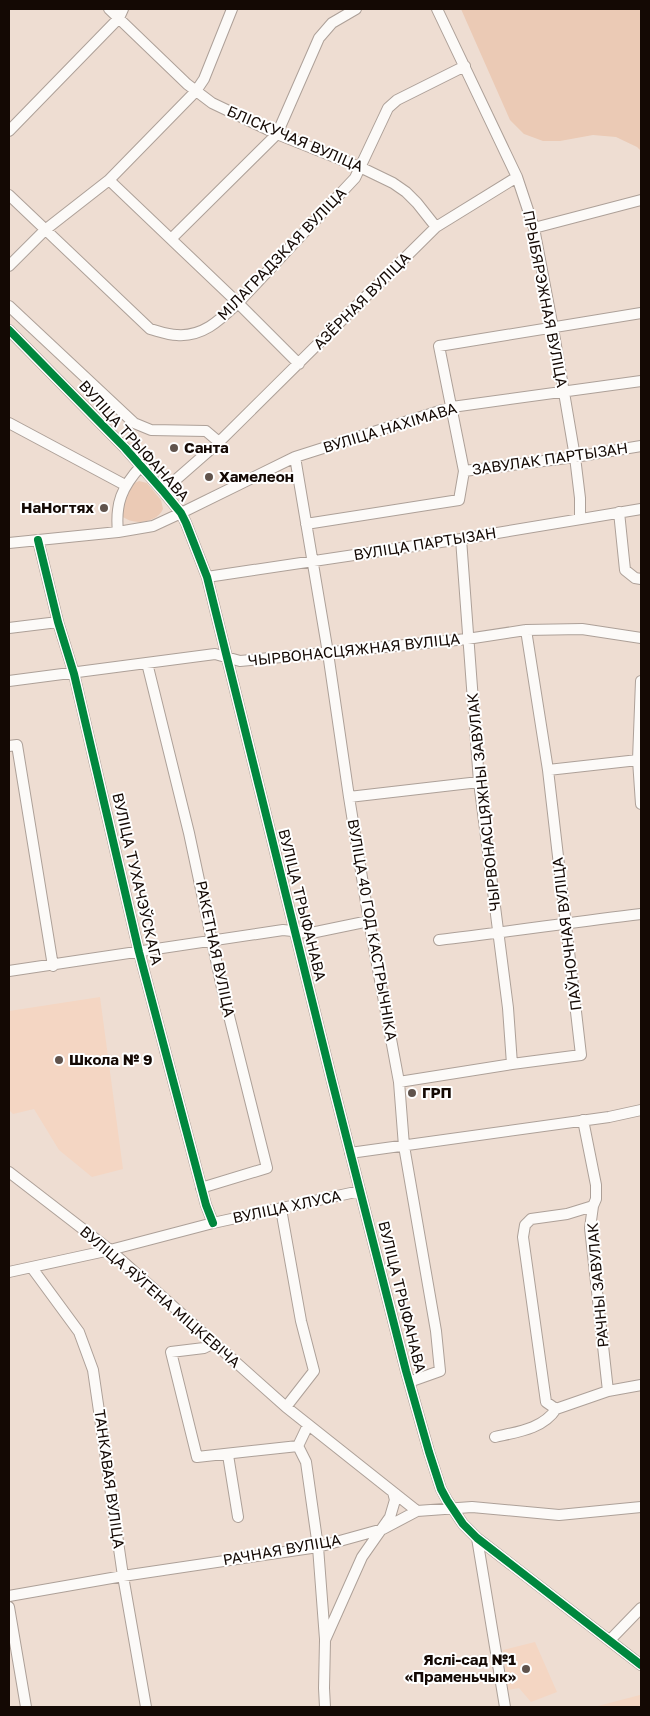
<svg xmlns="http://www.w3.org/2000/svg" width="650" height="1716" viewBox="0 0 650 1716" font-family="'Golos Text',sans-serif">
<rect width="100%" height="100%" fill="#eeddd2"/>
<path fill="#f4d6c3" d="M100,997L123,1169L92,1177L59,1150L34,1109L13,1114L9,1110V1011Z
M535,1642L557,1692L531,1702L519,1688L508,1690L503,1650Z
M640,1695L641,1707H594Z"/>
<path fill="#ebcab5" d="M461,9H641V151L637,147L616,137L593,135L560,141H543L524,134L510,120Z
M139,481L147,483L161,500L163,509C157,523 133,526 122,516L120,505L131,485Z"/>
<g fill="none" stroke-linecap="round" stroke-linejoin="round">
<defs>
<path id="minor" d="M109,9L187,84L212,103L277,134L362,168L393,183L406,192L417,203L436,227
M437,9L517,177L534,228L553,328L575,457L580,498V518
M9,131L119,18L123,9
M109,180L238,303L299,364
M9,195L150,329C158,331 168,335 177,335C203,337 220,320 238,303L355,178L388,108L397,100L465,66
M534,228L641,200
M171,239L277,134L319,38L332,23L356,9
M9,266L45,230L109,180L196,91L204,79L232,9
M9,306L134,423L151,430L206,431L219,442
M9,330L125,448L163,491L181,513L186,523L207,577L332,1081L406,1371L429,1452L441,1489L447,1500L463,1524L477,1538L641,1665
M9,423L125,485
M295,457L328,653L349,797L369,921L399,1082L404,1146L436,1331L440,1371L409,1382
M464,471L575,457L641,446
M163,491L219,442L436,227L517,177
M619,512L625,570L635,578L641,579
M306,524L459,500L464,471L439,346L641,313
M118,532C115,503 122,487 141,466
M461,539L479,782L508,1008L512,1064
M38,540L58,622L74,674L139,952L206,1205L213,1223
M9,543L118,532L153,526L181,513L295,457L452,407L641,381
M207,577L461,539L641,509
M9,628L58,622
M147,663L189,833L222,988L267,1168L201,1188
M9,681L215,654L240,661L467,639L526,630L582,629L641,638
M641,681L638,760L641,804
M9,746L17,745L53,966
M548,770L638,760
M349,797L479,782
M439,940C507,932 574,922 641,914
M9,971L283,930L311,933L369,921
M399,1082L512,1064L581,1055L548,770L526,630
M583,1120L596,1185V1199L593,1206L590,1228L608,1391
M350,1153L609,1117L641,1110
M9,1172L110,1250L286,1407L417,1511
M593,1206L567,1214L531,1219L525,1225L523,1237L546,1402L556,1409L608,1391L641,1385
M281,1209L301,1321L314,1371L286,1407
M32,1268L79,1332L93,1370L123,1576L146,1707
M9,1272L110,1250L213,1223L360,1191
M214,1343L204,1348L171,1352L197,1457L298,1446
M308,1425L298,1446L306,1462L318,1547L325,1639
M495,1437C517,1432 543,1429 556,1409
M228,1455L238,1517
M477,1538L505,1707
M9,1596L123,1576L318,1547L383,1529L417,1511L472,1507L559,1515L641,1507
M9,1607L26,1707
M610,1640L641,1608
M325,1707L324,1688L325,1640L362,1557L390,1517L395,1500L393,1492"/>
</defs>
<use href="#minor" stroke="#ada098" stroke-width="12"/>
<use href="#minor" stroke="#fcfaf8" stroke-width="10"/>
<defs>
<path id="cycleway" d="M9,330L125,448L163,491L181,513L186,523L207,577L332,1081L406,1371L429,1452L441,1489L447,1500L463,1524L477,1538L641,1665
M38,540L58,622L74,674L139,952L206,1205L213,1223"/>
</defs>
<use href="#cycleway" stroke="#fff" stroke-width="11"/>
<use href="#cycleway" stroke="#00873e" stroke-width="8"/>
</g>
<g fill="#60534c" stroke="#fff" stroke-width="2">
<circle cx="174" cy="448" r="5"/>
<circle cx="209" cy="477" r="5"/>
<circle cx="104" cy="508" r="5"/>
<circle cx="59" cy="1060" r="5"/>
<circle cx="412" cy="1093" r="5"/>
<circle cx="526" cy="1669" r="5"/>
</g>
<g text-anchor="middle" stroke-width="4" stroke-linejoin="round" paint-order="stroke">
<g font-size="15" fill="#140904" stroke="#fff">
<text transform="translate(295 139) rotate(23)" y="5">БЛІСКУЧАЯ ВУЛІЦА</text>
<text transform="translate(282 254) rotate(-46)" y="5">МІЛАГРАДЗКАЯ ВУЛІЦА</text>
<text transform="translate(545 299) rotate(79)" y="5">ПРЫБЯРЭЖНАЯ ВУЛІЦА</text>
<text transform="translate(362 301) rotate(-45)" y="5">АЗЁРНАЯ ВУЛІЦА</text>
<text transform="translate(390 428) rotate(-17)" y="5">ВУЛІЦА НАХІМАВА</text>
<text transform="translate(134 441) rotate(48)" y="5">ВУЛІЦА ТРЫФАНАВА</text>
<text transform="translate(550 459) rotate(-8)" y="5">ЗАВУЛАК ПАРТЫЗАН</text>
<text transform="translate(425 544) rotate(-9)" y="5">ВУЛІЦА ПАРТЫЗАН</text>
<text transform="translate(354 650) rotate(-6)" y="5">ЧЫРВОНАСЦЯЖНАЯ ВУЛІЦА</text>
<text transform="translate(484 802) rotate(-96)" y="5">ЧЫРВОНАСЦЯЖНЫ ЗАВУЛАК</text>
<text transform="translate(137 879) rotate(77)" y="5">ВУЛІЦА ТУХАЧЭЎСКАГА</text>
<text transform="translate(302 905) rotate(76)" y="5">ВУЛІЦА ТРЫФАНАВА</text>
<text transform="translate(372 930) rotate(80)" y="5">ВУЛІЦА 40 ГОД КАСТРЫЧНІКА</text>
<text transform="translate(567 934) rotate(-97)" y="5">ПАЎНОЧНАЯ ВУЛІЦА</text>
<text transform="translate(215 949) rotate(78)" y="5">РАКЕТНАЯ ВУЛІЦА</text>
<text transform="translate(287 1207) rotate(-12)" y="5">ВУЛІЦА ХЛУСА</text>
<text transform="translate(598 1285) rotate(-95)" y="5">РАЧНЫ ЗАВУЛАК</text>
<text transform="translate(160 1297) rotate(41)" y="5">ВУЛІЦА ЯЎГЕНА МІЦКЕВІЧА</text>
<text transform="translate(402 1297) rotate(76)" y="5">ВУЛІЦА ТРЫФАНАВА</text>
<text transform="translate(109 1479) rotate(82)" y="5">ТАНКАВАЯ ВУЛІЦА</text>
<text transform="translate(282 1550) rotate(-10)" y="5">РАЧНАЯ ВУЛІЦА</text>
</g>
<g font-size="15" font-weight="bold" fill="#140904" stroke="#fff" text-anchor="start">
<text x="184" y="453">Санта</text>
<text x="219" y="482">Хамелеон</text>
<text x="94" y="513" text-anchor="end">НаНогтях</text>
<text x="69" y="1065">Школа № 9</text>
<text x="422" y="1098">ГРП</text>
<text x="516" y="1665" text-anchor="end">Яслі-сад №1<tspan x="516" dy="17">«Праменьчык»</tspan></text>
</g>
</g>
<rect width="650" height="1716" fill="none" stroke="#140904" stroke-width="20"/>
</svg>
